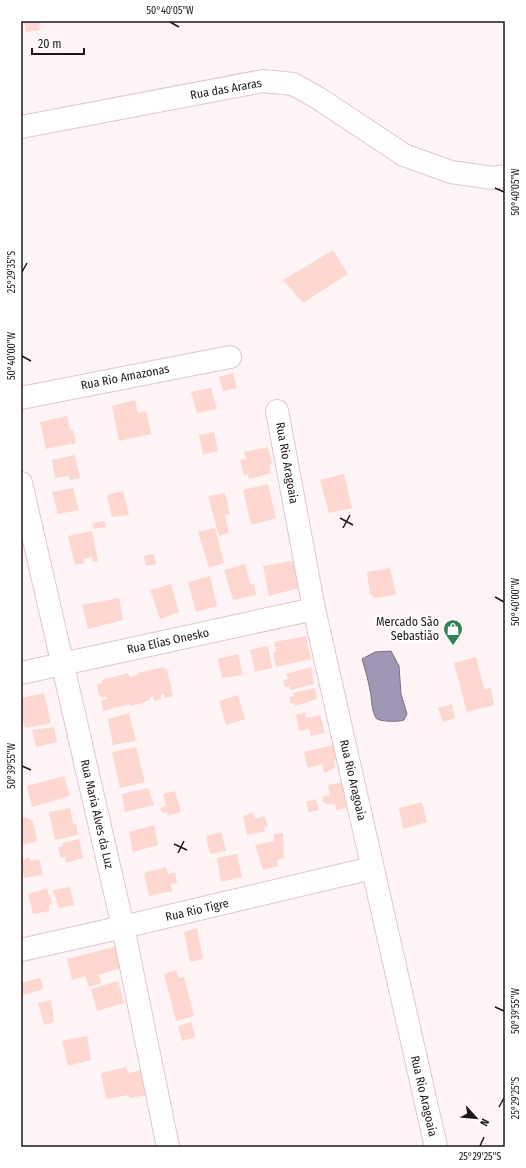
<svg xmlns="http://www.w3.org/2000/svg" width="526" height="1168" viewBox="0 0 526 1168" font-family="'Fira Sans Condensed',sans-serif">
<rect width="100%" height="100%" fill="#fff4f6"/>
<path fill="#9f96b4" stroke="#797085" d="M391,651L399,666L401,694L407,714L404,720C399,722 379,722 376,718C371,710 372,698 370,690C368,679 365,669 362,659L375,652Z"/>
<path fill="#fed7d0" d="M24,21H39L40,30L26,32Z
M333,250L348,274L303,303L283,280Z
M233,373L237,388L223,391L219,377Z
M211,388L217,409L197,413L191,392Z
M135,400L138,413L146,411L151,434L119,441L112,406Z
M67,416L70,431L73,430L76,443L46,449L40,422Z
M214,432L218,451L203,455L199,435Z
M268,447L272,464L269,465L271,473L249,479L248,474L244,475L240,460L246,459L244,452Z
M75,455L80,478L70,480L69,476L55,478L52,460Z
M344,474L352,508L329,513L320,480Z
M268,484L276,518L251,525L243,490Z
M73,488L79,510L58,514L52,492Z
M123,491L129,515L112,517L107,495Z
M225,493L230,514L225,515L229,533L219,536L208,496Z
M104,521L106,527L94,529L92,523Z
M215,528L224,563L209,568L198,532Z
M92,531L98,561L93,562L92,557L84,559L85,563L75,565L68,536Z
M154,554L156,564L146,566L144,556Z
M297,560L303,587L269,596L263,566Z
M245,564L250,584H254L256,595L233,600L224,570Z
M390,568L396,595L374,598L372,595H370L367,572Z
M210,576L217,606L196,612L188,582Z
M171,584L179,612L160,619L150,590Z
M119,598L123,620L88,629L82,605Z
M306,636L311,659L276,667L273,653L276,652L274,642Z
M268,646L272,668L255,672L250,650Z
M238,654L243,675L222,678L218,659Z
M476,657L484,689L491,688L494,705L467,712L454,663Z
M163,667L164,669H167L173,696L165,698L164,694L161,695V699L154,701L153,696L150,697V700L139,704L130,706V704L103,711L101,700L107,699L106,696L102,698L98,693L97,684L102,683V680L128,673L130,677L138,675L137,673Z
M311,667L314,684L290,690L289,686L285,687L283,680L288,679L286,674Z
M315,688L317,699L295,706L294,703L291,704L289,697L294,696L293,693Z
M44,693L51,723L25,728L21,714V698Z
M238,695L245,719L226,725L219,701Z
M452,704L455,718L443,722L438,708Z
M305,712L306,718L320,715L325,733L311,736L309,729L299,731L296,715Z
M129,713L136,741L113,745L108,719Z
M54,727L57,742L36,747L32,730Z
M334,745L336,760L334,761L335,768L324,773L322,764L308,768L304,752Z
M136,747L145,782L120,788L112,752Z
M64,776L70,796L32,807L27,786Z
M343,782L348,800H345L346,808L336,810L335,804L332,805V803L328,805L323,802L322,797L330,795L328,785Z
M148,788L154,805L125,812L122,794Z
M175,791L181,812L168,816L167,812L162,813L160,808L166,806L163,794Z
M316,799L319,810L309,812L306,802Z
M422,802L427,822L403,829L399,808Z
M70,808L73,824H76L78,835L55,840L49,812Z
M253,812L255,819L264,816L268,826L264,827L265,831L247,835L243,816Z
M25,817L33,821L37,841L23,845H21V818Z
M154,825L158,845L133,852L129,832Z
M221,832L226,851L210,854L206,836Z
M283,833L284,858L277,860L278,866L263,870L255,845L274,841V834Z
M79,839L83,858L66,863L65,857L61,858L58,847L63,846L62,843Z
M237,854L242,877L221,882L217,858Z
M29,857L30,861L39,859L43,875L24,878L21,860Z
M166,867L168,874L175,872L177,883L171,884L172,891L149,896L144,873Z
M70,887L74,905L59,908L53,890Z
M47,888L49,897H51L52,904L49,905V911L33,914L28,894Z
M197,928L203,959L190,962L184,932Z
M117,946L124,967L98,975L102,983L89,987L85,976L72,980L67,959Z
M176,970L179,978L184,977L194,1016L176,1021L164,974Z
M40,978L44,989L23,995L21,989V983Z
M118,981L124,1003L97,1011L91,989Z
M51,1000L54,1022L44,1025L38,1003Z
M191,1022L196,1037L182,1041L178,1026Z
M87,1036L91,1060L68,1066L62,1041Z
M126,1067L128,1073L142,1070L146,1095L130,1098L129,1095L106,1099L101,1073Z"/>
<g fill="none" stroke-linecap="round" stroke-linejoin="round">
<defs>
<path id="minor" d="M21,127L263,81L293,84L318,98L404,155L451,172L493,178L505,176
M21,398L230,357
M277,411L314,609L436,1147
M21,483L123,927L168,1147
M21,673L314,609
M21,950L123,927L372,868"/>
</defs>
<use href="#minor" stroke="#e0c6cd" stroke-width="24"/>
<use href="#minor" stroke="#fff" stroke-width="22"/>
</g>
<path fill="none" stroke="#1f1618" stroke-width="1.5" d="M170,22L179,27M495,188L504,192M22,272L27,263M22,356L31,361M340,518L353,525M343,528L350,515M495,597L504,602M22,766L31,770M174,844L187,850M178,853L184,841M495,1007L504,1011M499,1107L504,1098M480,1146L484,1137"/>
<defs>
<symbol id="shop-pin" viewBox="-11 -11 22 30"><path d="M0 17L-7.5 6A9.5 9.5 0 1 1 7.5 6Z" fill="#328456" stroke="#fff"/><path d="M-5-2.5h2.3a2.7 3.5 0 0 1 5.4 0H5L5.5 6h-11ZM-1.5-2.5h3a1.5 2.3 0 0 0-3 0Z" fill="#fff"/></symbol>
</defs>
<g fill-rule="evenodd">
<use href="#shop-pin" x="442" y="618" width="22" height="30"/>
</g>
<g text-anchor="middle" stroke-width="4" stroke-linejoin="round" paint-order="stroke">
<g font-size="12" fill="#1f1618" stroke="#fff">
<text transform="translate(226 89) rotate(-10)" y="4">Rua das Araras</text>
<text transform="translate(125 377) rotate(-11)" y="4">Rua Rio Amazonas</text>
<text transform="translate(287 463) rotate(80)" y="4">Rua Rio Aragoaia</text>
<text transform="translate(168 641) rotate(-12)" y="4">Rua Elias Onesko</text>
<text transform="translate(353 780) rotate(77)" y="4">Rua Rio Aragoaia</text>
<text transform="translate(97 814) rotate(77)" y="4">Rua Maria Alves da Luz</text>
<text transform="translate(197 910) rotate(-13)" y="4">Rua Rio Tigre</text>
<text transform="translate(424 1096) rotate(77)" y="4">Rua Rio Aragoaia</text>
</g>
<g font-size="12" fill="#1f1618" stroke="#fff" text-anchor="end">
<text x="439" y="626">Mercado São<tspan x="439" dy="14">Sebastião</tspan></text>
</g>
</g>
<rect width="526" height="1168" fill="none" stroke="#ffffff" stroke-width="44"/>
<g transform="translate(476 1118) rotate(117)" stroke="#ffffff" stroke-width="3" paint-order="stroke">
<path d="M0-3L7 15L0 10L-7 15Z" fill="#1f1618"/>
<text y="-6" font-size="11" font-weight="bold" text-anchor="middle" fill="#1f1618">N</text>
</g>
<path d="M32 48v6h52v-6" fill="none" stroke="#1f1618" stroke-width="2"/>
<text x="38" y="48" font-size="12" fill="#1f1618" stroke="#ffffff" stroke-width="3" paint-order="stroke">20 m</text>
<rect x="22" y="22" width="482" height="1124" fill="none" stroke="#1f1618" stroke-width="1.5"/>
<g font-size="10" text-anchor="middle" fill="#1f1618">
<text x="170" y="14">50°40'05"W</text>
<text transform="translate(515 192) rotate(-90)" y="4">50°40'05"W</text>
<text transform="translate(11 272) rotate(-90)" y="4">25°29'35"S</text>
<text transform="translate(11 356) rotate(-90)" y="4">50°40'00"W</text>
<text transform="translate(515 602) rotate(-90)" y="4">50°40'00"W</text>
<text transform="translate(11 766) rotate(-90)" y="4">50°39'55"W</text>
<text transform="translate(515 1011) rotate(-90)" y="4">50°39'55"W</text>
<text transform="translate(515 1098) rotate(-90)" y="4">25°29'25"S</text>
<text x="480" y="1160">25°29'25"S</text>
</g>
</svg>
